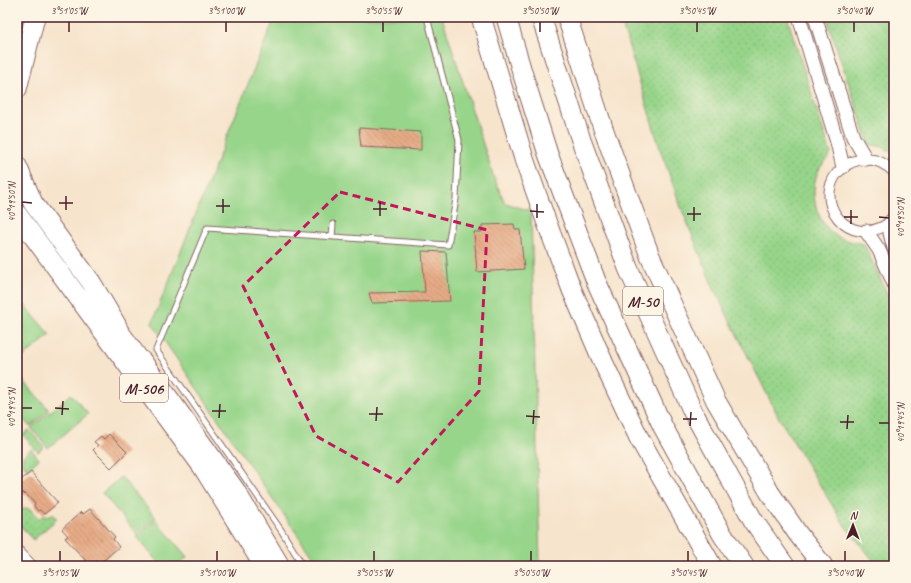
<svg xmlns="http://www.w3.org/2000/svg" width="911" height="583" viewBox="0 0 911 583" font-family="Caveat,sans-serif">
<defs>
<pattern id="green-dots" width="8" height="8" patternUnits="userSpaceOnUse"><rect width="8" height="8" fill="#97d58a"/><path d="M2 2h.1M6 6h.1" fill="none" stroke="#84b677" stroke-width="1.8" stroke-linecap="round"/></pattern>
<pattern id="building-back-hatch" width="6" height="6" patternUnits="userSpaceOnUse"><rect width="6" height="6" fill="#e7ac87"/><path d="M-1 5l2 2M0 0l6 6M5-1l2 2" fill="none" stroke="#bd8b6f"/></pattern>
</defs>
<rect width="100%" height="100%" fill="#fcf5e5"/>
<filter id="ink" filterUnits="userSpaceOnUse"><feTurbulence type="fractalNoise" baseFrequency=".025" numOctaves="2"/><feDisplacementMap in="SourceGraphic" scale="8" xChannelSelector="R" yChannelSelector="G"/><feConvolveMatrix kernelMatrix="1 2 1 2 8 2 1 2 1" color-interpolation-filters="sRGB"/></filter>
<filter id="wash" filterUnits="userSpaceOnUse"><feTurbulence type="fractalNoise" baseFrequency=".012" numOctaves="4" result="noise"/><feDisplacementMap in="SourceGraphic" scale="16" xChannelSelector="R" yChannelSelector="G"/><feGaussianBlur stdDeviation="0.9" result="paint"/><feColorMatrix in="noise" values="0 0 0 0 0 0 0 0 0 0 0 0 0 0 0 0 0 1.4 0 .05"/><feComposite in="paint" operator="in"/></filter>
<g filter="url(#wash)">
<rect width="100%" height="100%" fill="#f7e4cc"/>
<path fill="url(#green-dots)" stroke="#707a5a" d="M620,17H787L831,154C828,159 823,163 820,168C807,189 816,225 838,237C845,241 856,242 864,244L894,308V566H878L845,526L779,418L713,287L681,207L660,149Z
M826,17H894V153L882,147L869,144Z
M29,430L44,447L38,452L23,435Z
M31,449L39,459L28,469L22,464L23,456Z
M24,508L30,509L39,519L43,515L45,517L47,515L49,517L53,514L57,519L33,540L17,522V514Z"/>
<path fill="#97d58a" stroke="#707a5a" d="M275,17H442L494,178L505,203L531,211L540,566H338L317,563L152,323Z
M17,296L50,335L17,362Z
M17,373L49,410L30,427L17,411Z
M71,394L88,414L48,448L31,428Z
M121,477L156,518L137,534L102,493Z
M156,520L187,557L177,566H161L137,537Z"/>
<g id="blocks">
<path fill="url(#building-back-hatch)" d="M359,128L421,132V150L361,147Z
M514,224L515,229L520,230L524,269L477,272L474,232H482V225Z
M422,251L446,252L450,301L372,303L369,293L425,292Z
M109,434L127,452L111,468L93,450L98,445L94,442L101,436L104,439Z
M31,472L58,503L44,514L40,510L38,511L34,506L35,504L26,494L25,495L20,490L22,488L17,483Z
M90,509L115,537L113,539L119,547L99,564L97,561L91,566L65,538L68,536L62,529L81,512L83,514Z"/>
</g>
</g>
<g filter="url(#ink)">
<use href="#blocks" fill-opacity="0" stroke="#876463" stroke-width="1"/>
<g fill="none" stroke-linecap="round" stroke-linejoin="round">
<defs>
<path id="service" d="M332,237L333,224
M303,566L281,530L156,350L207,228L448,245L456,199L459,140L427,17"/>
<path id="minor" d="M894,172C860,137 809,181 838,218C844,225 852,230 861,231C874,232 886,227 894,218
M17,550L32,566"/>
<path id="tertiary" d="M799,17L837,142L843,167
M815,17L853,137L866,159
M891,221L890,233L894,248
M866,231L879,250L894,284"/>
<path id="primary" d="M117,326L142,361"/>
<path id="motorway" d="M481,17L525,162L548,226L572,290L604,364L639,438L712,566
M506,17L523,75L548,154L596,281L663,427L722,534L744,566
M541,17L581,140L628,268L693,412L753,520L785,566
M567,17L603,128L650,256L716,401L770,493L798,534L823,566
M17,89L35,17
M17,166L33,203L91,282L117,326
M17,214L202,466L264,566
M142,361L235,490L280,566"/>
</defs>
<use href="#service" stroke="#876463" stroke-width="7"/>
<use href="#minor" stroke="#876463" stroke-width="12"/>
<use href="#tertiary" stroke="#876463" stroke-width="15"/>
<use href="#primary" stroke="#876463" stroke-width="18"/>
<use href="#motorway" stroke="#876463" stroke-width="21"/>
<use href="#service" stroke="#fff" stroke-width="5"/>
<use href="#minor" stroke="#fff" stroke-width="10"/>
<use href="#tertiary" stroke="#fff" stroke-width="13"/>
<use href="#primary" stroke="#fff" stroke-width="16"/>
<use href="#motorway" stroke="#fff" stroke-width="19"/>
</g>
</g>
<path fill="none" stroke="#c2185b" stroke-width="3" stroke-dasharray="8 5" stroke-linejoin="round" d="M340,192L487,230L479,391L398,482L316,436L243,286Z"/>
<path fill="none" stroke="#4a1f2b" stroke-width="1.5" d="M69,32V22M226,32V22M383,32V22M540,32V22M697,32V22M854,32V22M22,202L32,203M59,203H73M216,206H230M373,209H387M66,210V196M530,211L544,212M223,213V199M687,214H701M380,216V202M844,217H858M879,217L889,218M537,218V204M694,221V207M851,224V210M22,408H32M55,408L69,409M212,411H226M369,414H383M62,415L63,401M526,416L540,417M219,418L220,404M683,419H697M376,421L377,407M840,422H854M879,423H889M533,424L534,410M690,426L691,412M847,429L848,415M60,561V551M217,561V551M374,561V551M531,561V551M688,561V551M845,561V551"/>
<g text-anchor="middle" stroke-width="3.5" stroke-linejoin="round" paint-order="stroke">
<g fill="#fcf5e5" stroke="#7f5f63" stroke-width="1">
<rect x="623" y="287" width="40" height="28" rx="3"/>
<rect x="120" y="374" width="48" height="28" rx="3"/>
</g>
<g font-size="16" font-weight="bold" fill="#4a1f2b">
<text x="643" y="307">M-50</text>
<text x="144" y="394">M-506</text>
</g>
</g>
<rect width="911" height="583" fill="none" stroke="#fcf5e5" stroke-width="44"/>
<g transform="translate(853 525) rotate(1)" stroke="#fcf5e5" stroke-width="3" paint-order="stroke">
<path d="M0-3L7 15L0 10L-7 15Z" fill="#4a1f2b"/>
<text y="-6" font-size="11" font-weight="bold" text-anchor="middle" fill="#4a1f2b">N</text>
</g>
<rect x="22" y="22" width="867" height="539" fill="none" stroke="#4a1f2b" stroke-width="1.5"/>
<g font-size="10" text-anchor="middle" fill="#4a1f2b">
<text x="69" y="14">3°51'05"W</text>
<text x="226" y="14">3°51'00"W</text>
<text x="383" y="14">3°50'55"W</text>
<text x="540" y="14">3°50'50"W</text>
<text x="697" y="14">3°50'45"W</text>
<text x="854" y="14">3°50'40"W</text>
<text transform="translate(11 202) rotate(-90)" y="4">40°19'50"N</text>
<text transform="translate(900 218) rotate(-90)" y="4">40°19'50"N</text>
<text transform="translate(11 408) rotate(-90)" y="4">40°19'45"N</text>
<text transform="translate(900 423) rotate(-90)" y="4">40°19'45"N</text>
<text x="60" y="576">3°51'05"W</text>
<text x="217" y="576">3°51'00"W</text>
<text x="374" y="576">3°50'55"W</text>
<text x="531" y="576">3°50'50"W</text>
<text x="688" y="576">3°50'45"W</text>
<text x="845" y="576">3°50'40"W</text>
</g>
</svg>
